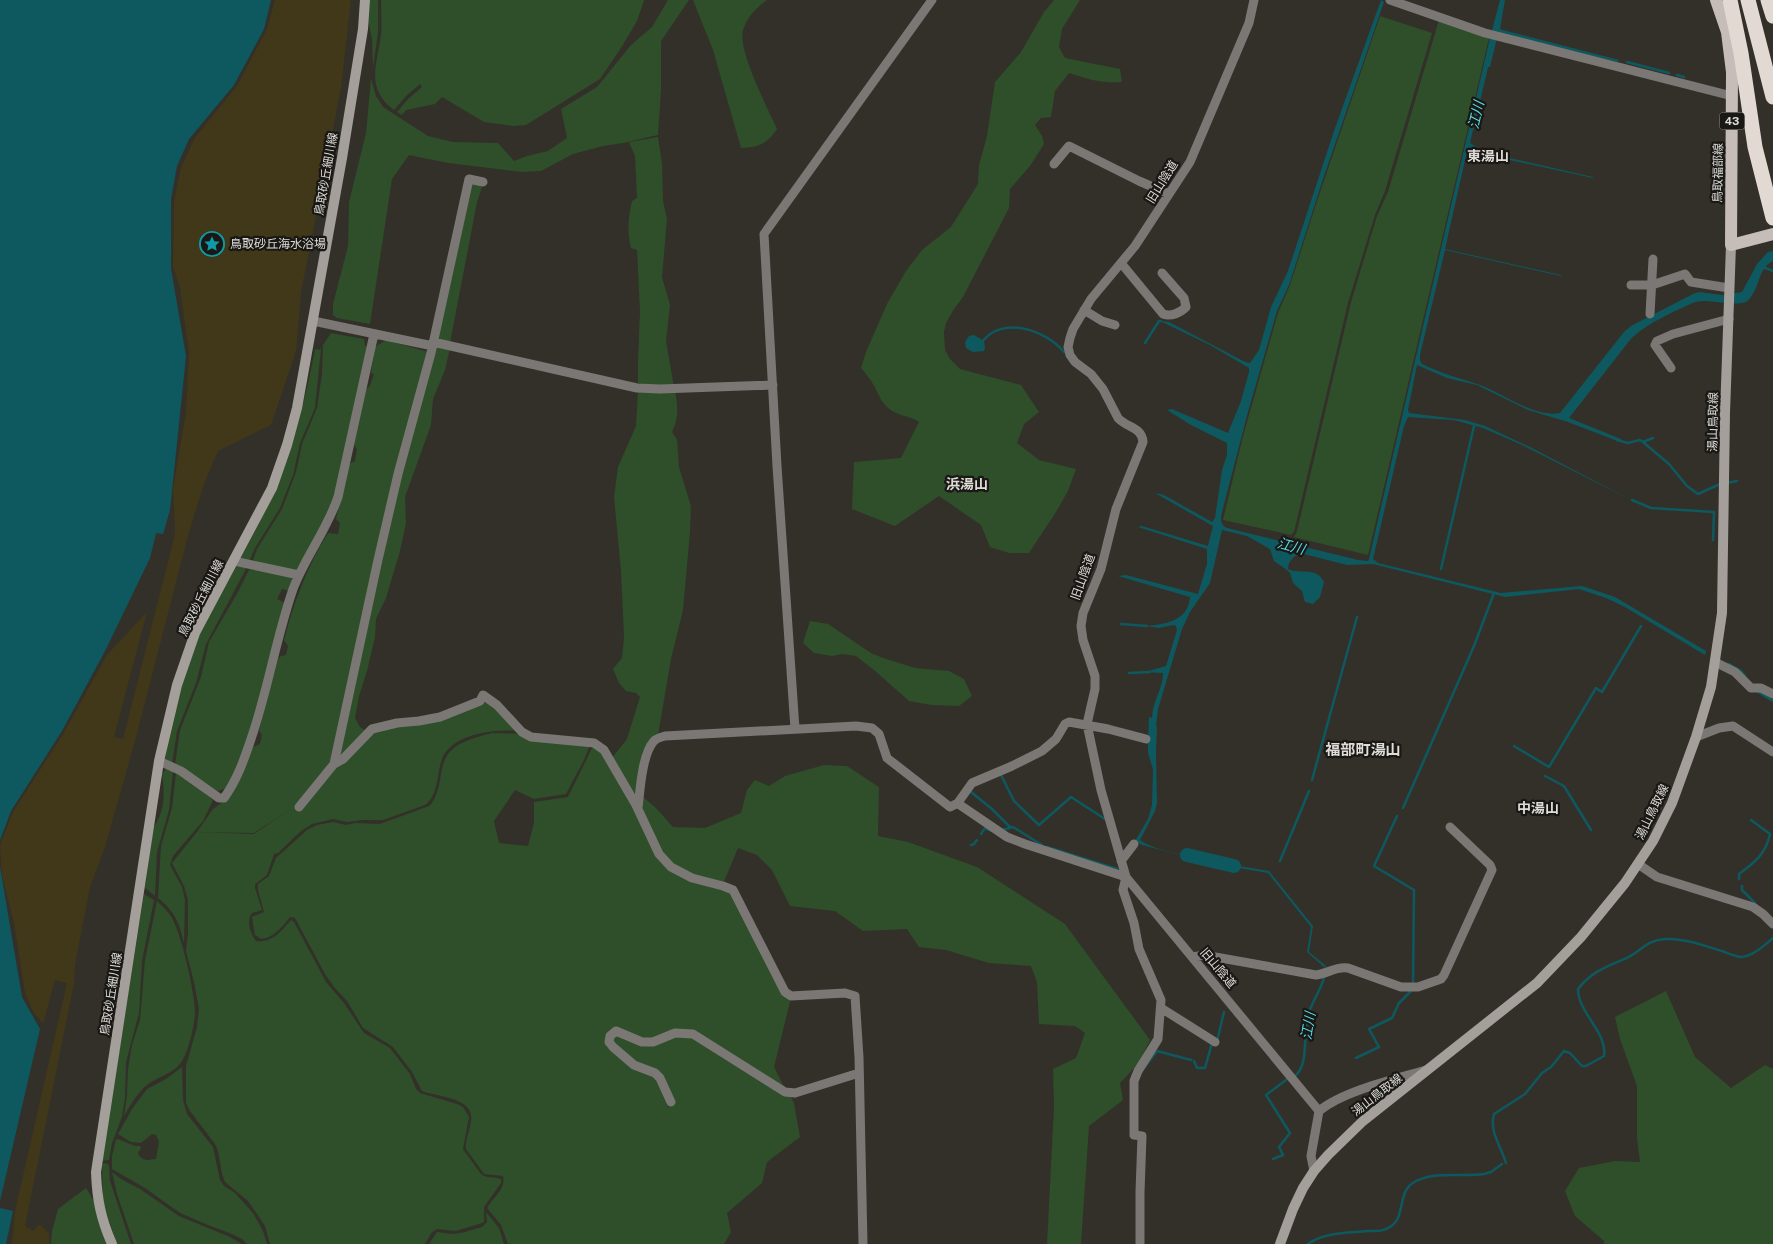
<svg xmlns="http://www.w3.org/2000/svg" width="1773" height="1244" viewBox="0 0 1773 1244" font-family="'Public Sans','Noto Sans JP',sans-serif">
<rect width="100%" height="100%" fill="#333029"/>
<path fill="#2e4f29" d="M369,0H378V33L373,67L372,38L368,22Z
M381,0H644L637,21L621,48L600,79L526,125L513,126L484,122L442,97L435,104L406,110L402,115L397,112L408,99L422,87L420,84L406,96L394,110C365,88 377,65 381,35C382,24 381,12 381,0Z
M668,0H689L661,41V90L658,135L623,143L603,146L573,154L541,171L522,172L448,163L409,155L392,179L370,324L337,318L333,315V304L348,246L349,202L366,133L371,79L376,96L383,107L428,136L453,142L498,143L514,161L527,156L548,151L567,138L561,109L597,87L631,45L652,27Z
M693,0H767C756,8 748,16 743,30C737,49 768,109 777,129C767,144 759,147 741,148L713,50Z
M1054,0H1080L1062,29L1059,47L1065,58L1120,69L1122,82C1104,84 1087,79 1069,73L1055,91L1051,117L1041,118L1035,125L1042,136L1044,144L1030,166L1010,189L1009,208L963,297L954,309L946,323L944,332L945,350L950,359L960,369L1021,385L1039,412L1024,424L1017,443L1039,460L1076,469L1068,491L1056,512L1029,553H1009L990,547L981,525L939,496L895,526L852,509L854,462L901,458L919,422C909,415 898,417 887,407C880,401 878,392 873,384C870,378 865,373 861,368L866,352L887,304L906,271L922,250L951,227L978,184L979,165L987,136L995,82L1021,52L1044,12Z
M1380,16L1432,33L1385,191L1375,215L1348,303L1294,532L1291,535L1223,520L1243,436L1278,313L1290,285L1317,201Z
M1439,20L1489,38L1368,555L1294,537L1297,531L1351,302L1377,216L1388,192Z
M658,137L662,164L663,201L667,219L662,277L670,305L666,341L674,387L638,385V361L640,311L637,250L631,248C627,232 628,218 632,201L637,198L635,156L629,142Z
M472,182L482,187L477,202L450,343L435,339Z
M331,333L364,339L365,346H367L337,489L327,517L296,571L252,563L257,549L282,509L296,472L302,444L317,408L322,374L323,345Z
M386,340L428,352L332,759L296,806V811L329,774L376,730L487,702L493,703L518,731C495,729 448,734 441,762C437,775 438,796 425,805L383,820H362L347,822L333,819L312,824L301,831L278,853L274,854L267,875L255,884V888L262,910L252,913C246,921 250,933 256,941C273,943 281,931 291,920L294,922L326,982L344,1003L364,1033L390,1048L410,1074L416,1089L420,1093L457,1104L463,1107L469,1117L463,1149L481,1174C487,1179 494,1176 501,1179V1183L484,1207V1222L482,1223L456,1231L437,1229L432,1232L425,1244H270L265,1226L257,1214L248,1201L225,1182L222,1174L218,1151L215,1144L190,1111L186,1103V1066L197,1027L199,1009L194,982L186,951L188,933V900L184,886L172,863L197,832L254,834L289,810L254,833L197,832L213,809L228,798L234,789L241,778L253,747L260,744L262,735L259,731L278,659L281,656L286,655L288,646L284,640C294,602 307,567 328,533L338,534L340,523L336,519L349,464L355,461L357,449L354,445L365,390L370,386L374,374L371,373L375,347Z
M437,347L450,348L445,370L433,399L431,425L405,497L406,523L400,551L386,598L376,619L375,637L367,671L359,696L355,718L360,727L366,731L339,759L404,463Z
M321,348L315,408L300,443L293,475L280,508L255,548L249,562L242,561L241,557C279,490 301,425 315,349L319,350Z
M638,390L675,391C678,406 679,418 672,432L677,440L679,467L691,506L690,532L683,610L671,659L658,735L655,737L637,803L612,758L627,739L640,697L636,693L626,691L619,683L613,669L622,658L624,638L621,571L614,497L618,467L636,426Z
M239,566L247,567L206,644L196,683L177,731L172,764L165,759C173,713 184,667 204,624C213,604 225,585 235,567Z
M250,568L294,578L289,591L282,589L277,599L285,603L257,710L234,776L226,788L216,792L175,765L180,730L201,677L209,642L238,592Z
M810,621L828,624L871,653L883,658L915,668L949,671L964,679L972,696L959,706L931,705L909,701L874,670L856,656L842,654L832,656L814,653L803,643Z
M492,733L522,734L530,739L590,745L584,760L566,794L534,799L515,790L494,821L499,843L528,846L534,823V802L568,797L593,746L598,748L640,819L655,851L663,862L670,870L691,882L730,891L785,996L791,998L774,1067L786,1091L707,1039C698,1033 688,1029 677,1031C658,1033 652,1046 632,1035C623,1030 615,1026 608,1036C606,1049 622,1061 633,1067C642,1071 651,1071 657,1079C665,1088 664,1097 668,1107L675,1104L657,1070L637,1064L613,1045L612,1036L616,1034L622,1035L634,1041L649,1044L683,1034L692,1036L713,1047L781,1092L790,1095L794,1103L800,1137L767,1162L762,1183L727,1213L731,1232L724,1244H508L501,1225L487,1208C493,1197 506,1190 503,1176L484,1174L466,1149C465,1139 470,1131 471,1121C475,1097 437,1097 422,1091L412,1072L393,1047L363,1028L347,1001L334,987L325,974L295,918L290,917C282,927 275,937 261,939L255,935L252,917L264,912L258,890V884L269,876L276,858L307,830L317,825L333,822L346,825L355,823L380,824L429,806C435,801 437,792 439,785C441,778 441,769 444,762C451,742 475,738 492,733Z
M824,765L847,766L879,787L878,836L908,842L977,867L1065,924L1150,1040L1138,1064L1120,1083L1123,1100L1089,1126L1081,1244H1047L1054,1107L1053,1069L1076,1058L1085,1033L1075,1026L1039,1024L1037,982L1031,966L989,963L946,950L919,947L907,929L863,931L835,911L790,906L772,870L757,855L738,848L723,884L683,873L664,855L643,811L642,796L656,808L673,827L705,828L741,813L747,790L755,780L769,786L785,776Z
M166,769L173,771L169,810L157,852L155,896L145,888L153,828C165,812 165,793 162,774Z
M176,773L190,781L213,800L203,821L173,856L170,865L182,887L185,900L184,943C179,922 175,912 158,898L161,846L172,808Z
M144,894L154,900L142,961L139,1013L126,1062L125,1097L122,1117L112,1143L109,1160L102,1161Z
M157,901C163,907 168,911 172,918C182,936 194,990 195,1011C195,1024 188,1056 179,1065C170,1075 157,1077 147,1085C137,1093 130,1106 124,1116L127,1095L128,1069L132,1045L140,1020L145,960Z
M1666,991L1695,1057L1731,1088L1765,1065L1773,1069V1244H1604V1241L1575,1216L1565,1191L1579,1168L1615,1161L1640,1162L1637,1139V1086L1620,1039L1615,1017Z
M182,1067L183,1100L187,1114L213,1147L220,1180L224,1186L235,1193L253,1213L263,1231L267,1244H247L242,1239L232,1234L208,1225L180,1213L145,1188L112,1169V1156L116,1140L118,1139L135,1146H140L141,1148L138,1153C142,1162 148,1160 156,1159L159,1141L156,1135L152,1134L141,1143L131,1142L118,1134L132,1109L147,1089L166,1079Z
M106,1163L109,1165L110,1181L131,1244H117L103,1203L102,1164Z
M112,1172L121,1179L140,1189L179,1216L230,1237L242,1244H134L117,1194Z
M86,1188L94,1201L99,1224L108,1244H51L52,1231L58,1209Z
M486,1212L499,1228L504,1244H429L437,1232L451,1234L461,1233L482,1227L487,1222Z"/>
<path fill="#403818" d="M275,0H351L341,88L301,292L296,351L271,425L218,451L204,484L189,532L135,741L105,847L90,887L75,965L74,983L25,1226L33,1231L39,1224L49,1233V1244H12L15,1211L67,983L55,980L43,1024L32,1010L25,993L14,923L2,876L0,845L13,812L63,734L107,655L147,612L114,737L123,739L175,534L173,489L186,412L189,353L180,287L173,266L174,202L181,168L194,139L237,86L267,29Z"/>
<path fill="#0e595f" d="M0,0H271L264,29L234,85L189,139L177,166L171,199V269L186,356L170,510L163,534L156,533L150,558L106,649L62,731L11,811L0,840Z
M1381,0L1384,2L1323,179L1289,285L1277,311L1248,412L1222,512C1221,519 1219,524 1227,528L1358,560L1368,561L1369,559L1490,38L1500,0H1505L1500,29L1503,30L1619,60L1618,62L1498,34L1490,67H1488L1487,72L1470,143C1476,146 1478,149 1483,152L1593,177V178L1483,154L1477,149L1468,147L1445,249L1561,275V276L1445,250L1420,355V360L1422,364C1440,373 1459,378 1477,384C1502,392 1533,418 1560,413L1624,332L1631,326L1693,294L1699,292L1722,295L1742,292L1757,264L1768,252L1773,251V261C1757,268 1760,292 1746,302C1729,307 1712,298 1695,302C1675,311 1645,324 1630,340L1569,418L1621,439L1620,442L1568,422L1528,410L1477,385L1447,378L1417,365L1408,410L1409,413L1465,420L1485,426L1530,447L1635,502L1520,444L1483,428L1454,420L1408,417L1404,426L1373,559L1378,563L1501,593L1582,586L1615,597L1706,651L1705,655L1625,607L1606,598L1579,589L1505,597L1373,564L1347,565L1300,553C1294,556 1288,561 1288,569C1301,575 1316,566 1324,582L1320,597L1313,604L1305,602L1302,591L1293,583L1290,573L1287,570L1274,561L1270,549L1247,536L1222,530L1210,583L1190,612L1182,629L1158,709L1156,726H1157L1156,754L1157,803L1155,811L1140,840C1155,851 1185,855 1203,859V861L1142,845L1135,841L1148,819L1152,805L1153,769L1148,753V743L1149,717L1152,718C1152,703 1164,686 1163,673L1145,672L1166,666L1177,630L1176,626L1173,625L1159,628L1146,626C1166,624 1188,621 1190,597L1118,576L1126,575L1198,594L1207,564V549L1138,527L1142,526L1208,546L1213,526L1155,493L1164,495L1212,522L1215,518L1222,470L1227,455V443L1191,425L1167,410L1172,409L1228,433L1241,401L1249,372V368L1210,345L1160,321L1169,322L1245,362L1250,363L1259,350L1271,307L1288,271L1334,131Z
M974,335L984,341L985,348L984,351L973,352L966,348L965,342L969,336Z
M1216,862L1269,871L1313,926L1309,952L1326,966L1325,968L1307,952L1311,927L1268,873L1216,864Z
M0,867L22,997L40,1029L0,1201Z
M0,1208L13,1211L6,1244H0Z"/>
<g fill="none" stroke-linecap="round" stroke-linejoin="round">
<path stroke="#0e595f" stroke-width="2.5" d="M1627,62L1669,73
M1677,75L1684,77
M1763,267L1773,271
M982,342C1002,315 1046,330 1064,352
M1145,343L1159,321H1161
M1617,440L1628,443L1640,440L1643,442L1669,464L1687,486L1698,494L1720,484
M1643,442L1653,438
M1726,483L1737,481
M1632,500L1651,508L1714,512L1713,540
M1441,569L1474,426
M1121,624L1147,626
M1729,664L1741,671L1745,676
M1129,673L1150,672
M1755,690L1773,701
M1514,746L1549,767L1596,688L1602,692L1641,626
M1001,775L1014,801L1039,825L1071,797L1105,819
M1545,776L1564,786L1591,830
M1312,780L1357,617
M971,792L992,809L1010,827
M1403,808L1474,646L1494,593
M1397,816L1374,866L1414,890L1413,985
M1002,830L1013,827L1042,845
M981,834L985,828L991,831
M971,845L974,844L977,840
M1047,847L1117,869
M1280,861L1309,791
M1739,879V874C1754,863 1766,854 1770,834L1751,820
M1742,886V890L1755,903
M1217,1041L1224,1012
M1356,1058L1379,1047L1369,1029L1392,1018L1399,1003L1412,990
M1194,1061L1197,1068H1205L1212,1043
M1144,1068L1157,1051L1191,1060
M1296,1075C1309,1064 1303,1031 1308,1015C1312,1002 1320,991 1324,978
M1273,1159L1283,1155L1279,1147L1290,1133L1266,1095L1286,1080
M1506,1163C1501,1146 1489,1132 1494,1114L1525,1094L1542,1073L1551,1067L1564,1051L1570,1053L1582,1066H1586L1604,1056C1608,1033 1578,1013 1578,989C1590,973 1605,967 1622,960C1640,954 1644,940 1666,939C1684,938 1705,946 1722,951C1727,953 1734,956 1740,957C1752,957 1765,945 1773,938
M1308,1244C1325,1232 1347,1233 1367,1231C1373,1231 1380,1232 1386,1229C1409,1220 1394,1192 1416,1181C1437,1171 1462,1177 1484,1174L1491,1172L1502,1164"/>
<path stroke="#0e595f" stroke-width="14" d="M1187,855L1234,866"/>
<path stroke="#7b7775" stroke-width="9" d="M1254,0L1249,23L1190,162L1135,246L1091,299L1073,329L1070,338L1068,347L1070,355L1075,362L1091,374L1103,389L1118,418C1127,428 1142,427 1143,442L1116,509L1101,569L1083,613L1081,626L1083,640L1095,676V689L1087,724L1101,790L1126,877L1319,1111L1311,1156L1314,1171
M1390,0L1485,33L1732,96
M1054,164L1069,146L1139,181L1169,194
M1121,263L1163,314C1171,317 1180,313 1186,307L1184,298L1162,273
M1631,285H1652L1685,274L1691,282L1729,288
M1084,310L1102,321L1115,325
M1650,314L1653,259
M313,321L433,346
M433,342L637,388L660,389L773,385
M1671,368L1655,345L1657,341L1673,334L1729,319
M234,561L299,575
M1715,662L1735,672L1751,688H1761L1773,694
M795,729L777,466L764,234L932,0
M1696,737L1719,728L1733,726L1773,752
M159,761L181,771L219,798H224C237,780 244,760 251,739C268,690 276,638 293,589C305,557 327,530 338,497L374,334
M334,764L378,560L398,474L431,353L469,179L483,182
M957,804L972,783L1012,766L1042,751L1056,739L1065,724L1069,722L1108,729L1146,739
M299,807L334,764L343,759L372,729L397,723L419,721L440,717L480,701L483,695L497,705L522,732L531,737L594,743L604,750L636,805L659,854L671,867L692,878L723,886L733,890L785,992L791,996L845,993L855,996L859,1057L863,1244
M638,808C640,791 642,754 654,741C657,738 661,737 665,736L856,726L872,728L879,734L887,758L950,807L956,804L960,805L1007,837L1025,844L1126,877L1123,890L1134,923L1139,949L1161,1000L1158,1039L1138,1071L1134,1081V1135L1142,1136L1140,1192V1244
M1121,861L1134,844
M1638,864L1657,877L1753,907L1763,914L1773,924
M1193,957L1204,955L1316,975C1328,974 1335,966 1348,968L1401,987H1418L1441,979L1444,975L1492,870L1490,865L1450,827
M1161,1008L1215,1042
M671,1102L660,1078L655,1073L634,1065L613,1047L609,1042L610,1036L616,1031L642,1042H653L675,1033L693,1034L785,1092L795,1093L859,1073
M1319,1111C1343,1091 1395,1079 1426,1070"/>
<path stroke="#a59f9b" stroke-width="10" d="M112,1244C101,1219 97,1200 96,1172L159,761L177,685L195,633L272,488L287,445L297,408L342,158L363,29L365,0
M1280,1244L1293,1209L1303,1188L1314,1171L1328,1155L1363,1121L1537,983L1581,937L1625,883L1653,841L1672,803L1696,737L1711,687L1722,613L1725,413L1731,245"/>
<path stroke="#c6bdb9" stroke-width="12" d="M1716,0L1727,32L1732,72L1731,245L1773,234"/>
<path stroke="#e3d9d3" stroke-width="15" d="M1730,0L1741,53L1755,147L1773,218
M1748,0L1773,97
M1768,0L1773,16"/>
</g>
<defs>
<symbol id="sight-ring" viewBox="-11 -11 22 22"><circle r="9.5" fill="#1a1815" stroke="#0f9aa8" stroke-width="1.5"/><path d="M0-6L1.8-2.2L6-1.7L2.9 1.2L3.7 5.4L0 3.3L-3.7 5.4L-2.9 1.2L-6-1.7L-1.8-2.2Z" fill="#0f9aa8"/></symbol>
</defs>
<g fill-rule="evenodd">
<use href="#sight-ring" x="198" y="230" width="28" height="28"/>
</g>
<g text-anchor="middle" stroke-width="4.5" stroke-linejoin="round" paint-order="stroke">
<rect fill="#1a1815" stroke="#a4a29e" stroke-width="1" x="1719.5" y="112.5" width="25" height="17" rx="4"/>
<g font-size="11" font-weight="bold" fill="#dfddd8">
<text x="1732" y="125">43</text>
</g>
<g font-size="12" fill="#dfddd8" stroke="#1a1815">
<text transform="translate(1718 173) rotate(-89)" y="4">鳥取福部線</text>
<text transform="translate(326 174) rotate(-80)" y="4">鳥取砂丘細川線</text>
<text transform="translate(1162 182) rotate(-58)" y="4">旧山陰道</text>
<text transform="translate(1713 422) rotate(-89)" y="4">湯山鳥取線</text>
<text transform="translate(1083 577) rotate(-70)" y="4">旧山陰道</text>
<text transform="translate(201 598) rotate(-63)" y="4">鳥取砂丘細川線</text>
<text transform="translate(1652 812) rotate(-64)" y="4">湯山鳥取線</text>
<text transform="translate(1218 968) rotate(50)" y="4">旧山陰道</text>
<text transform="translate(111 994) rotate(-81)" y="4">鳥取砂丘細川線</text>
<text transform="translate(1377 1095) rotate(-38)" y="4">湯山鳥取線</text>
</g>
<g font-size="12" fill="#dfddd8" stroke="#1a1815" text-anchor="start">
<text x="230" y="248">鳥取砂丘海水浴場</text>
</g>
<g font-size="14" font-style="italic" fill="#55dae6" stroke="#1a1815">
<text transform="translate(1476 115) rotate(-77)" y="5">江川</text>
<text transform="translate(1291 546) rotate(15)" y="5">江川</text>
<text transform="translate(1308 1026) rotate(-81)" y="5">江川</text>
</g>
<g font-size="14" font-weight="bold" fill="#dfddd8" stroke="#1a1815">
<text x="1488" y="161">東湯山</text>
<text x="967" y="489">浜湯山</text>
<text x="1538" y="813">中湯山</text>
</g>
<g font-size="15" font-weight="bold" fill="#dfddd8" stroke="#1a1815">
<text x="1363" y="755">福部町湯山</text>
</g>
</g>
</svg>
